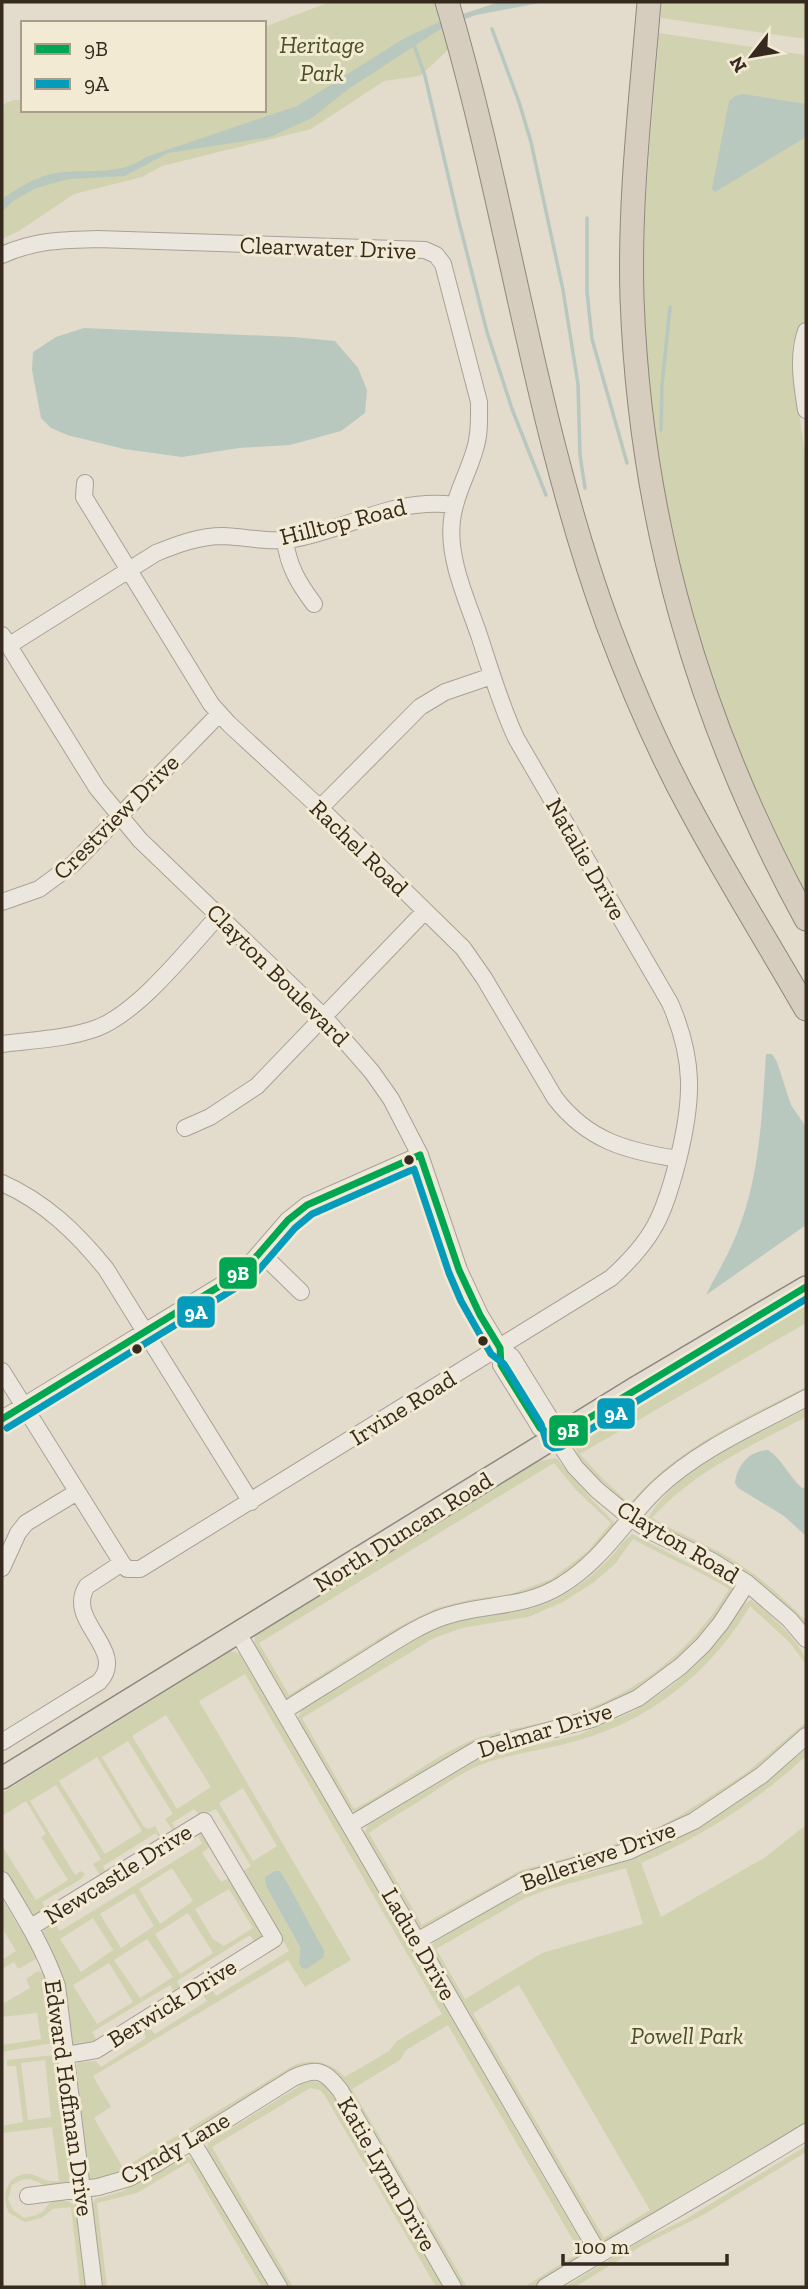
<svg xmlns="http://www.w3.org/2000/svg" width="808" height="2289" viewBox="0 0 808 2289" font-family="'Zilla Slab',serif">
<rect width="100%" height="100%" fill="#e3dccd"/>
<path fill="#d1d2b0" fill-rule="evenodd" d="M330,2H436L450,48L420,76L384,81L311,129L162,166L142,177L74,194L19,231L2,239V105L13,100H23V110H264V27Z
M662,2H806V39L661,18Z
M659,33L806,55V319L793,343L792,364L806,460V899C773,833 740,766 716,696C671,567 644,418 644,281C643,198 653,115 659,33Z
M806,1300V1323L580,1454L604,1480L630,1504C676,1448 743,1419 806,1387V1394L629,1507L624,1506L579,1461L575,1444L579,1437Z
M806,1409V1417C751,1446 694,1471 652,1518C677,1533 705,1543 730,1558C758,1575 783,1597 806,1621V1630L651,1525L648,1518C677,1467 756,1436 806,1409Z
M556,1458L593,1501L615,1523V1528L588,1561L542,1591L458,1608L294,1698L288,1699L280,1695L254,1647L255,1636L539,1461ZM554,1463L576,1490L611,1523L588,1551L551,1579L511,1594L473,1599L436,1608L391,1631L289,1695L259,1643Z
M632,1534L733,1586L732,1597L722,1612L680,1662L609,1708L487,1742L360,1813L349,1810L299,1727L298,1717L302,1710L421,1636C431,1631 441,1626 452,1623C487,1613 524,1616 558,1598C575,1589 592,1576 606,1562C616,1553 621,1542 632,1534ZM633,1539C665,1557 699,1570 729,1589C691,1654 631,1698 558,1719C529,1727 498,1729 470,1741C429,1759 394,1789 354,1809L302,1718L434,1638L462,1628L528,1617L563,1602L593,1583L615,1564Z
M751,1600C767,1611 806,1646 806,1664L790,1643L750,1606C715,1666 659,1714 592,1736C559,1748 522,1751 488,1762C463,1771 441,1787 418,1802C402,1812 384,1822 369,1833L422,1925L521,1870L604,1848L659,1827L681,1815L746,1773L806,1722V1730L770,1762L677,1824L590,1858L429,1929L421,1930L412,1924L364,1833L368,1825L481,1758L578,1735L634,1711L670,1687L696,1665L718,1641L744,1604Z
M231,1651L239,1653L244,1660L584,2247L585,2254L581,2258L534,2287H524L580,2252L448,2025L406,2050L400,2060L352,2089L467,2287H459L322,2069L140,2168L99,2183L90,2180L87,2172L76,2065L79,2062L96,2061L101,2067L146,2038L143,2031L149,2027L155,2034L207,2001L202,1993L211,1988L216,1996L289,1951L242,1872L251,1866L216,1809L200,1816L194,1809L172,1823L177,1831L174,1833L165,1819L173,1814L128,1741L102,1757L144,1827L149,1829L155,1826L163,1840L162,1841L156,1833L103,1866L107,1875L102,1878L93,1864L101,1859L56,1785L30,1801L75,1875L81,1871L85,1874L81,1879L42,1902L46,1911L34,1918L29,1916L2,1872V1846L36,1900L68,1880L41,1837L46,1834L26,1801L2,1816V1793ZM245,1674L442,2014L397,2041L389,2051L345,2077C331,2062 313,2058 294,2065L123,2168L94,2118L111,2107L93,2076L288,1960L305,1987L351,1960L199,1701ZM166,1715L211,1787L177,1809L132,1736ZM97,1757L142,1831L105,1854L59,1781ZM243,1788L277,1846L253,1861L219,1803ZM280,1871L306,1920L299,1963L300,1947L266,1886Z
M806,1748V1756C756,1802 703,1836 641,1863L661,1917L764,1858L806,1825V2125L603,2244L595,2237L432,1954L431,1946L435,1941C465,1924 502,1897 534,1887C554,1880 576,1878 596,1871C680,1843 741,1807 806,1748ZM626,1868L643,1924L542,1953L465,1999L436,1949L523,1899L546,1890ZM519,1985L650,2210L604,2238L473,2013Z
M203,1833L211,1846L202,1853L221,1882L229,1878L264,1938L255,1943L250,1935L177,1981L181,1989L175,1993L170,1985L92,2032L97,2041L89,2046L75,2047C65,2033 68,2000 62,1981C56,1966 48,1950 41,1935L44,1930L55,1924L60,1931L202,1844L198,1836ZM172,1868L193,1901L160,1924L139,1889ZM229,1889L253,1928L224,1946L213,1939L195,1909ZM134,1893L154,1926L121,1948L100,1914ZM188,1913L213,1953L180,1974L155,1934ZM93,1918L113,1950L81,1972L60,1939ZM147,1939L173,1977L140,1998L114,1960ZM109,1963L133,2002L97,2024L73,1985Z
M2,1899L36,1955V1959L18,1969L14,1962L2,1969V1960L16,1951L2,1928Z
M38,1971L44,1973L52,2001L56,2039L53,2043L2,2052V2045L41,2039L37,2013L2,2017V2004L30,1988L26,1979Z
M55,2055L58,2056L72,2182L48,2188C35,2179 26,2175 12,2185L8,2199L13,2210L24,2218C30,2216 37,2216 42,2212C46,2209 46,2206 50,2203C60,2198 72,2200 77,2209L87,2287H80L71,2207L53,2209L41,2218L25,2222L9,2213C1,2197 6,2175 27,2174C40,2174 42,2183 59,2181L52,2127L2,2133V2126L23,2122L16,2066H7V2060ZM45,2060L51,2117L28,2120L21,2063Z
M313,2081L321,2083L329,2089L444,2287H436L325,2096L320,2090L310,2088L212,2147L293,2287H285L208,2154L207,2145L211,2141L306,2082Z
M806,2146V2152L703,2215L645,2244L575,2287H565L640,2241L684,2220Z
M189,2157L198,2164L270,2287H262L189,2162L137,2193L97,2203L107,2287H101L91,2207L95,2199L123,2191L180,2159Z"/>
<path fill="#b8c8be" d="M499,2H545L476,15L442,28L347,90L312,118L270,137L168,153L125,176L69,179L36,188L13,201L2,212V199C18,188 37,176 56,173C88,168 118,177 146,157L297,106L403,39L439,22Z
M743,94L806,104V137L715,192L712,189L729,101L735,96Z
M84,328L293,337L335,341L358,368L367,390L365,413L341,431L290,445L239,448L182,457L124,449L67,435L51,428L41,418L32,370L33,352L56,337Z
M766,1054H772L777,1062L791,1105L806,1127V1225L706,1295C716,1275 729,1254 737,1233C760,1177 762,1114 766,1054Z
M768,1450C783,1460 789,1477 802,1488L806,1487V1536L784,1516L738,1488L735,1483C737,1465 749,1451 768,1450Z
M275,1871H280C296,1896 308,1924 324,1950V1957L306,1969L302,1968L299,1963L300,1947L266,1886L265,1877Z"/>
<g fill="none" stroke-linecap="round" stroke-linejoin="round">
<path stroke="#b8c8be" stroke-width="3.5" d="M492,29L519,102L531,142L563,290L578,384L580,455L585,488
M414,45L425,76L458,218L487,332L512,409L546,495
M587,218V292L592,339L627,463
M661,430L662,385L670,307"/>
<defs>
<path id="minor" d="M2,255C35,240 61,240 97,239L425,250L436,255L443,264L479,402C479,418 480,434 475,449C468,474 455,494 452,520C447,559 468,602 480,638C491,672 501,706 516,738L670,1003C695,1060 693,1100 678,1160C664,1215 654,1239 611,1278L140,1569H127L122,1563L2,1371
M806,331C797,356 802,385 806,410
M85,483L84,497L211,704L229,724L320,808L463,948L484,978L555,1098C588,1141 627,1151 678,1159
M285,540C288,566 299,584 314,604
M2,635L97,788L140,840L324,1017L372,1072L391,1099L420,1155L459,1270L480,1315L500,1348L512,1357L551,1420L556,1438L575,1467L597,1490L632,1519L654,1533L712,1561L747,1583L789,1619L806,1639
M8,646L156,553C178,544 200,536 223,536C247,537 270,543 293,539C350,529 393,497 454,505
M320,808L420,707L445,692L492,676
M2,902L39,889L73,864L219,714
M2,1044C34,1040 67,1039 97,1028C139,1012 188,949 219,915
M185,1128L210,1117L257,1086L425,911
M2,1183C45,1202 77,1233 106,1269L251,1502
M261,1253L301,1292
M500,1348L501,1365L536,1421L540,1428L556,1438
M2,1419L228,1281L249,1265L288,1220L307,1205L420,1155
M2,1568L18,1533L26,1523L77,1492
M238,1633L599,2254
M284,1711C315,1691 347,1672 378,1652C399,1639 420,1625 443,1617C483,1603 522,1609 560,1586C603,1560 623,1522 657,1489C699,1449 756,1425 806,1398
M2,1742L99,1682C129,1650 64,1621 87,1586L122,1563
M350,1825L476,1750L592,1719L638,1698L681,1666L703,1645L721,1623L747,1583
M2,1880C23,1915 44,1948 57,1986L94,2287
M31,1927L204,1821L274,1939L96,2050L66,2055
M417,1941L523,1881L629,1851L694,1821L762,1775L806,1736
M192,2141L279,2287
M28,2196L98,2187L129,2178L156,2164L293,2078C317,2067 324,2070 340,2090L453,2287
M545,2287C632,2234 720,2185 806,2132"/>
<path id="major" d="M2,1778L635,1388L806,1287"/>
<path id="highway" d="M447,2C508,207 534,423 608,625C632,689 659,752 692,812C728,879 768,943 806,1009
M649,2C641,100 629,199 632,298C640,521 699,723 806,919"/>
</defs>
<use href="#minor" stroke="#a8a196" stroke-width="18"/>
<use href="#major" stroke="#8e877d" stroke-width="24"/>
<use href="#highway" stroke="#8e877d" stroke-width="25"/>
<use href="#minor" stroke="#ece7de" stroke-width="16"/>
<use href="#major" stroke="#e2ddd0" stroke-width="21"/>
<use href="#highway" stroke="#d6cdbe" stroke-width="23"/>
<defs>
<path id="bus-1" d="M2,1419L228,1281L249,1265L288,1220L307,1205L420,1155L459,1270L480,1315L500,1348L501,1365L540,1428L556,1438L806,1287"/>
<path id="bus-2" d="M7,1428L234,1289L256,1273L295,1228L312,1214L414,1169L449,1273L461,1301L491,1354L504,1364L541,1424L547,1444L553,1448L561,1447L806,1299"/>
</defs>
<use href="#bus-1" stroke="#f3ead3" stroke-width="12"/>
<use href="#bus-2" stroke="#f3ead3" stroke-width="12"/>
<use href="#bus-1" stroke="#00a651" stroke-width="7"/>
<use href="#bus-2" stroke="#059cbc" stroke-width="7"/>
</g>
<g fill="#362a1f" stroke="#f3ead3" stroke-width="2.5">
<circle cx="409" cy="1160" r="6"/>
<circle cx="483" cy="1341" r="6"/>
<circle cx="137" cy="1349" r="6"/>
</g>
<g text-anchor="middle" stroke-width="6" stroke-linejoin="round" paint-order="stroke">
<g font-size="24" font-style="italic" fill="#465126" stroke="#f3ead3">
<text x="322" y="53">Heritage<tspan x="322" dy="28">Park</tspan></text>
<text x="687" y="2044">Powell Park</text>
</g>
<g font-size="24" fill="#362a1f" stroke="#f3ead3">
<text transform="translate(328 248) rotate(2)" y="8">Clearwater Drive</text>
<text transform="translate(343 522) rotate(-14)" y="8">Hilltop Road</text>
<text transform="translate(116 817) rotate(-45)" y="8">Crestview Drive</text>
<text transform="translate(359 848) rotate(44)" y="8">Rachel Road</text>
<text transform="translate(586 859) rotate(60)" y="8">Natalie Drive</text>
<text transform="translate(278 975) rotate(45)" y="8">Clayton Boulevard</text>
<text transform="translate(403 1408) rotate(-32)" y="8">Irvine Road</text>
<text transform="translate(403 1532) rotate(-32)" y="8">North Duncan Road</text>
<text transform="translate(678 1542) rotate(31)" y="8">Clayton Road</text>
<text transform="translate(545 1730) rotate(-17)" y="8">Delmar Drive</text>
<text transform="translate(598 1856) rotate(-20)" y="8">Bellerieve Drive</text>
<text transform="translate(118 1874) rotate(-32)" y="8">Newcastle Drive</text>
<text transform="translate(419 1944) rotate(60)" y="8">Ladue Drive</text>
<text transform="translate(172 2003) rotate(-32)" y="8">Berwick Drive</text>
<text transform="translate(69 2098) rotate(82)" y="8">Edward Hoffman Drive</text>
<text transform="translate(175 2148) rotate(-30)" y="8">Cyndy Lane</text>
<text transform="translate(387 2174) rotate(60)" y="8">Katie Lynn Drive</text>
</g>
</g>
<g stroke="#f3ead3" stroke-width="2.5">
<rect x="218" y="1256" width="40" height="34" rx="7" fill="#00a651"/>
<rect x="176" y="1295" width="40" height="34" rx="7" fill="#059cbc"/>
<rect x="596" y="1397" width="40" height="33" rx="7" fill="#059cbc"/>
<rect x="548" y="1414" width="41" height="33" rx="7" fill="#00a651"/>
</g>
<g font-size="19" text-anchor="middle" font-weight="bold" fill="#fff">
<text x="238" y="1280">9B</text>
<text x="196" y="1319">9A</text>
<text x="616" y="1420">9A</text>
<text x="568" y="1437">9B</text>
</g>
<rect width="808" height="2289" fill="none" stroke="#362a1f" stroke-width="7"/>
<rect x="21" y="21" width="245" height="91" fill="#f3ead3" stroke="#a79d8b" stroke-width="2"/>
<rect x="35" y="44" width="35" height="10" fill="#00a651" stroke="#a79d8b" stroke-width="2"/>
<text x="84" y="56" font-size="21" fill="#362a1f">9B</text>
<rect x="35" y="79" width="35" height="10" fill="#059cbc" stroke="#a79d8b" stroke-width="2"/>
<text x="84" y="91" font-size="21" fill="#362a1f">9A</text>
<g transform="translate(752 56) rotate(239)" stroke="#f3ead3" stroke-width="5" paint-order="stroke">
<path d="M0-5L12 26L0 18L-12 26Z" fill="#362a1f"/>
<text y="-10" font-size="19" font-weight="bold" text-anchor="middle" fill="#362a1f">N</text>
</g>
<path d="M563 2254v10h164v-10" fill="none" stroke="#362a1f" stroke-width="3.5"/>
<text x="574" y="2254" font-size="21" fill="#362a1f" stroke="#f3ead3" stroke-width="5" paint-order="stroke">100 m</text>
</svg>
